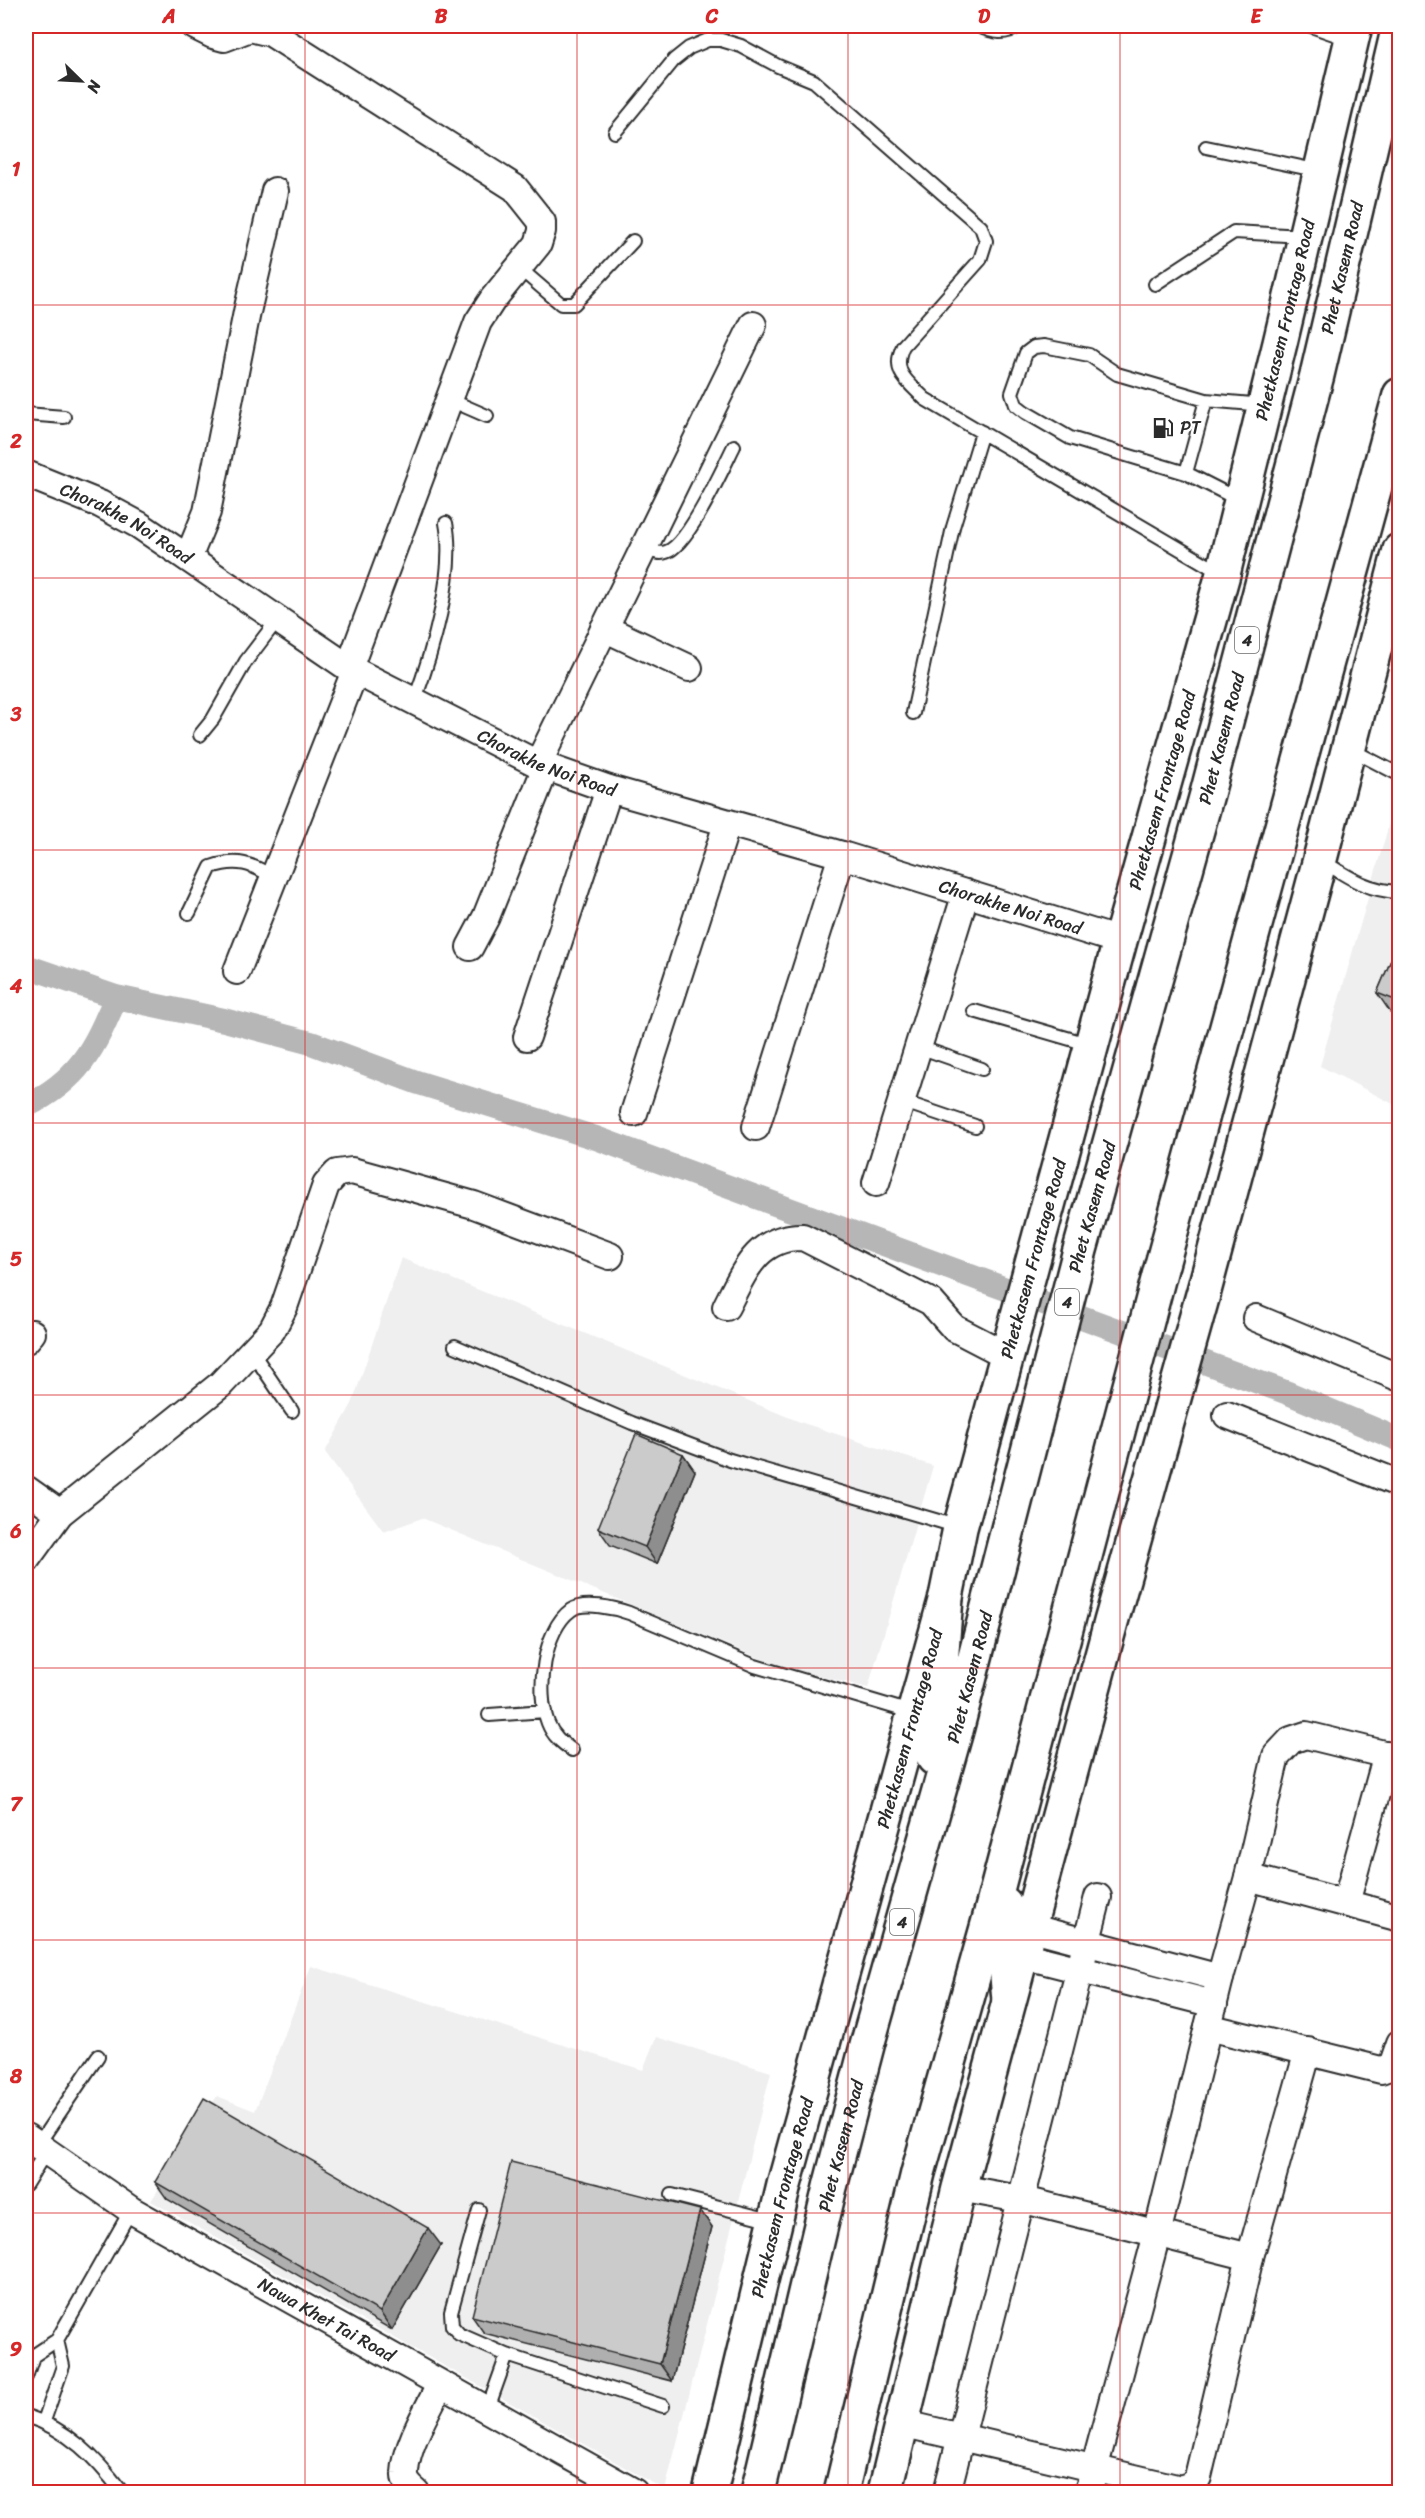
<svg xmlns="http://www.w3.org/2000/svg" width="1425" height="2518" viewBox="0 0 1425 2518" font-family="Sriracha,sans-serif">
<rect width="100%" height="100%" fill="#fff"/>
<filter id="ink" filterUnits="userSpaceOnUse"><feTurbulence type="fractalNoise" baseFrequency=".0167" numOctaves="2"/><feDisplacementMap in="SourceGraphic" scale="12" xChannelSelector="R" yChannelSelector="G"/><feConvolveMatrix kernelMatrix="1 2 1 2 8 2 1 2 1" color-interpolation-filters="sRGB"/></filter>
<g filter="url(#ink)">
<path fill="#efefef" d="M1399,778V1107L1320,1066L1389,824Z
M401,1258L800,1422L933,1466L868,1688L779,1666L422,1518L384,1532L325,1452L352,1404Z
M311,1966L643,2070L656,2037L771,2072L665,2490L151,2201L217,2096L255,2111Z"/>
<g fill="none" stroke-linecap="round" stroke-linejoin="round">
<path stroke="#b6b6b6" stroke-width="24" d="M26,966L116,997L224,1020L311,1043L416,1082L596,1138L1288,1393L1400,1440
M26,1106C79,1080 94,1049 116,997"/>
<defs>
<path id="service" d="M978,26C994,33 1005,35 1020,26
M1311,26L1351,40
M615,132L674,60L689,48L708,40H721L741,46L778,66L814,81L981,227L986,241L980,260L903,346C891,372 907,381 925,399L1221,573
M1206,147L1320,171
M518,267L561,304H574L633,241
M1155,284L1234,232L1303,236
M448,399L487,416
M26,414L64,417
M1186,473L1206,400
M1239,500L1186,473L1070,438L1025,412L1016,405L1012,393L1026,353L1034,347L1044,346L1089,355L1117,374L1206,400L1264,405
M643,548C650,550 659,555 666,552C688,546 723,468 734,446
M414,702C432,653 456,574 446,523
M913,713L953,527L982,432
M200,735L213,719L246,661L278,619
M1350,749L1400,775
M1321,860C1348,877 1367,891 1400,892
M189,913L211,867C238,858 251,864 274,877
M974,1011L1091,1045
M919,1047L982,1069
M901,1101L975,1126
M455,1346L632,1423L730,1460L959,1527
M252,1352L292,1411
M489,1715L545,1711
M572,1750C561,1742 553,1736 548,1723C536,1693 543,1630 571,1610C584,1601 615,1608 629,1613L755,1666L914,1713
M37,2146L98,2056
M26,2184L45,2153
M672,2195L774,2221
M479,2210L451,2312L452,2326L459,2334L507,2355L487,2411
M507,2355L663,2406
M26,2377L33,2356L57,2340L131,2210
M26,2416C68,2429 96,2458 122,2492
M44,2421L63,2366L57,2340"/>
<g id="minor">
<path d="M195,26L213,35L224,38L250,28L271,33L515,188L542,222V231L538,244L493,299L478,322L349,668"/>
<path id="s1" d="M26,474L100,504L139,525L349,668L538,764L609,789L842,855L1120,941"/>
<path d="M188,558L207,512L247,312L275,191"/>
<path d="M604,628L689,668"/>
<path d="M538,764L753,325"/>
<path d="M470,947L486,917L546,767"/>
<path d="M237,971L355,671"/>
<path d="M527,1037L609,789"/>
<path d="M634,1113L727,824"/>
<path d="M756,1127L842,855"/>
<path d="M876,1183L966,893"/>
<path d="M726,1307C744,1272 757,1236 803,1237L931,1302L954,1328L1008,1356"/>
<path d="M1256,1318L1400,1378"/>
<path d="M26,1340L32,1333"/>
<path d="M1227,1415L1400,1484"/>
<path d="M26,1489L60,1513"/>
<path d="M26,1560L60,1513L220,1385L272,1330L284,1307L326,1185L337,1173L352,1171L474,1205L610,1256"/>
<path d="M1248,1877L1400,1918"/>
<path d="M1346,1903L1387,1754"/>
<path d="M1029,1927L1220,1978"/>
<path d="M1022,1955L1214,2004"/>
<path d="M1208,2027L1381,2070L1392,2066L1400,2043"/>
<path id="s2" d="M26,2137L131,2210L634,2492"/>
<path d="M959,2188L1020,2199L1250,2257"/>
<path d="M901,2423L1181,2489L1194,2484L1198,2477L1250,2257L1308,2051"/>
<path d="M416,2492C410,2487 404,2481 405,2473C406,2446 428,2409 440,2385"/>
<path d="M947,2492L1098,1897"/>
<path d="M1088,2492L1157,2234L1220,1978L1248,1877L1276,1756L1291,1740L1306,1735L1400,1758"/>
</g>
<g id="secondary">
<path id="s3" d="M710,2492L784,2185L946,1597L960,1528L1120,941L1223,574L1280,343L1355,26"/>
<path d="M885,2492L959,2188L1111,1622L1204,1291L1320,859L1400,550"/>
</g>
<g id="trunk">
<path d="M934,1758L946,1597"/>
<path d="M1005,1904L1004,1938L1009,2001"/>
<path id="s4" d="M758,2492L830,2187L868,2042L957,1727L1080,1250L1207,794L1317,375L1399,26"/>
<path d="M841,2492L918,2173L988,1924L1160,1272L1400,395"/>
</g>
</defs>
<use href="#service" stroke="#2b2b2b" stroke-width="16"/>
<use href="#minor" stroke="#2b2b2b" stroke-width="30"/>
<use href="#secondary" stroke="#2b2b2b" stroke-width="38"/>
<use href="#trunk" stroke="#2b2b2b" stroke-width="38"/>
<use href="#service" stroke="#fff" stroke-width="12"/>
<use href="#minor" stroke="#fff" stroke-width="26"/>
<use href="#secondary" stroke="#fff" stroke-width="33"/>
<use href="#trunk" stroke="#fff" stroke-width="33"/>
</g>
<path fill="#afafaf" stroke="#2b2b2b" stroke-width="1.5" d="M1400,939V1018L1393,1016L1377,993Z
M683,1454L695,1471L657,1564L610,1545L598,1528Z
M155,2182L441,2245L392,2330L167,2199Z
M700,2210L712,2227L672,2381L484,2333L472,2316Z"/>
<path fill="#8e8e8e" stroke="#2b2b2b" stroke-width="1.5" d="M683,1454L695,1471L657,1564L645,1547Z
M700,2210L712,2227L672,2381L660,2364Z
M428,2228L441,2245L392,2330L380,2312Z"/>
<path fill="#cbcbcb" stroke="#2b2b2b" stroke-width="1.5" d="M1400,939V1002L1377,993Z
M636,1434L683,1454L645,1547L598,1528Z
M204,2098L428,2228L380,2312L155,2182Z
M511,2162L700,2210L660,2364L472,2316Z"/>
</g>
<path fill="none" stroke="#d62828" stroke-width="1.5" stroke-opacity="0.55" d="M305,26V2492M577,26V2492M848,26V2492M1120,26V2492M26,305H1400M26,578H1400M26,850H1400M26,1123H1400M26,1395H1400M26,1668H1400M26,1940H1400M26,2213H1400"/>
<defs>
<symbol id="fuel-bare" viewBox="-9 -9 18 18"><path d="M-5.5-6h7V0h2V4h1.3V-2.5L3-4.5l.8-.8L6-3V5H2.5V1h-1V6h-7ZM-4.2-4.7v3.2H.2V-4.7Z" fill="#2b2b2b" stroke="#fff" stroke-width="2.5" paint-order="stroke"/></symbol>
</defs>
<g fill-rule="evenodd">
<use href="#fuel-bare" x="1148" y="413" width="30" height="30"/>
</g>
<g text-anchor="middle" stroke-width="4.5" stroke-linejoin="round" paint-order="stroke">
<g fill="#fff" stroke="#6b6b6b" stroke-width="1.5">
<rect x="1235" y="627" width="24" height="26" rx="4.5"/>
<rect x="1055" y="1289" width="24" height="26" rx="4.5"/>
<rect x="890" y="1909" width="24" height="26" rx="4.5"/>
</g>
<g font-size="16" font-weight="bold" fill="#2b2b2b">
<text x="1247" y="646">4</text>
<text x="1067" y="1308">4</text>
<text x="902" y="1928">4</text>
</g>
<g font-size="18" fill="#2b2b2b" stroke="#fff">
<text dy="6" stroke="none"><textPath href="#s4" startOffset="2300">Phet Kasem Road</textPath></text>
<text dy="6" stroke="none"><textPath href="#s3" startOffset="2247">Phetkasem Frontage Road</textPath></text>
<text dy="6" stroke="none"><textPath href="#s1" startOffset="112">Chorakhe Noi Road</textPath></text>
<text dy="6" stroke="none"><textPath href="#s4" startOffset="1814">Phet Kasem Road</textPath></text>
<text dy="6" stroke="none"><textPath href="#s1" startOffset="598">Chorakhe Noi Road</textPath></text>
<text dy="6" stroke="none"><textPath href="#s3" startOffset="1761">Phetkasem Frontage Road</textPath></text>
<text dy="6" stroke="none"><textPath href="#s1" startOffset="1084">Chorakhe Noi Road</textPath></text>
<text dy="6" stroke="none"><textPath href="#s4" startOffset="1328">Phet Kasem Road</textPath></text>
<text dy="6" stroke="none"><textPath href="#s3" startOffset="1275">Phetkasem Frontage Road</textPath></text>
<text dy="6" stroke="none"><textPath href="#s4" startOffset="842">Phet Kasem Road</textPath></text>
<text dy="6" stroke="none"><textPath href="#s3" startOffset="789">Phetkasem Frontage Road</textPath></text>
<text dy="6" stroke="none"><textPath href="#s4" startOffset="356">Phet Kasem Road</textPath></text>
<text dy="6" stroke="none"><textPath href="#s3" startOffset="303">Phetkasem Frontage Road</textPath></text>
<text dy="6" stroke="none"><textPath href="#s2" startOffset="352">Nawa Khet Tai Road</textPath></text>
</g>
<g font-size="18" fill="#2b2b2b" stroke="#fff" text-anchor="start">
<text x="1180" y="434">PT</text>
</g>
</g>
<rect width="1425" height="2518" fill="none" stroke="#fff" stroke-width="66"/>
<g transform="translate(81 81) rotate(114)" stroke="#ffffff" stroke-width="4.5" paint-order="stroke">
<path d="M0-4.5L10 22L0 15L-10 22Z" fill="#2b2b2b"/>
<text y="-9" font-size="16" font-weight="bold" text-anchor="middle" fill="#2b2b2b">N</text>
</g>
<rect x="33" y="33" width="1359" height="2452" fill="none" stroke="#d62828" stroke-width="2"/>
<g font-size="20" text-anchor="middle" font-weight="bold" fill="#d62828">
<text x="169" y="23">A</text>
<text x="441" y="23">B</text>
<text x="712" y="23">C</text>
<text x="984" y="23">D</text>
<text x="1256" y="23">E</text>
<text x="16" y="176">1</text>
<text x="16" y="448">2</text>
<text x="16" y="721">3</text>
<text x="16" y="993">4</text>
<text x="16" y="1266">5</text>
<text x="16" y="1538">6</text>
<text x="16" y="1811">7</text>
<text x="16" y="2083">8</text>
<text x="16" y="2356">9</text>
</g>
</svg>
